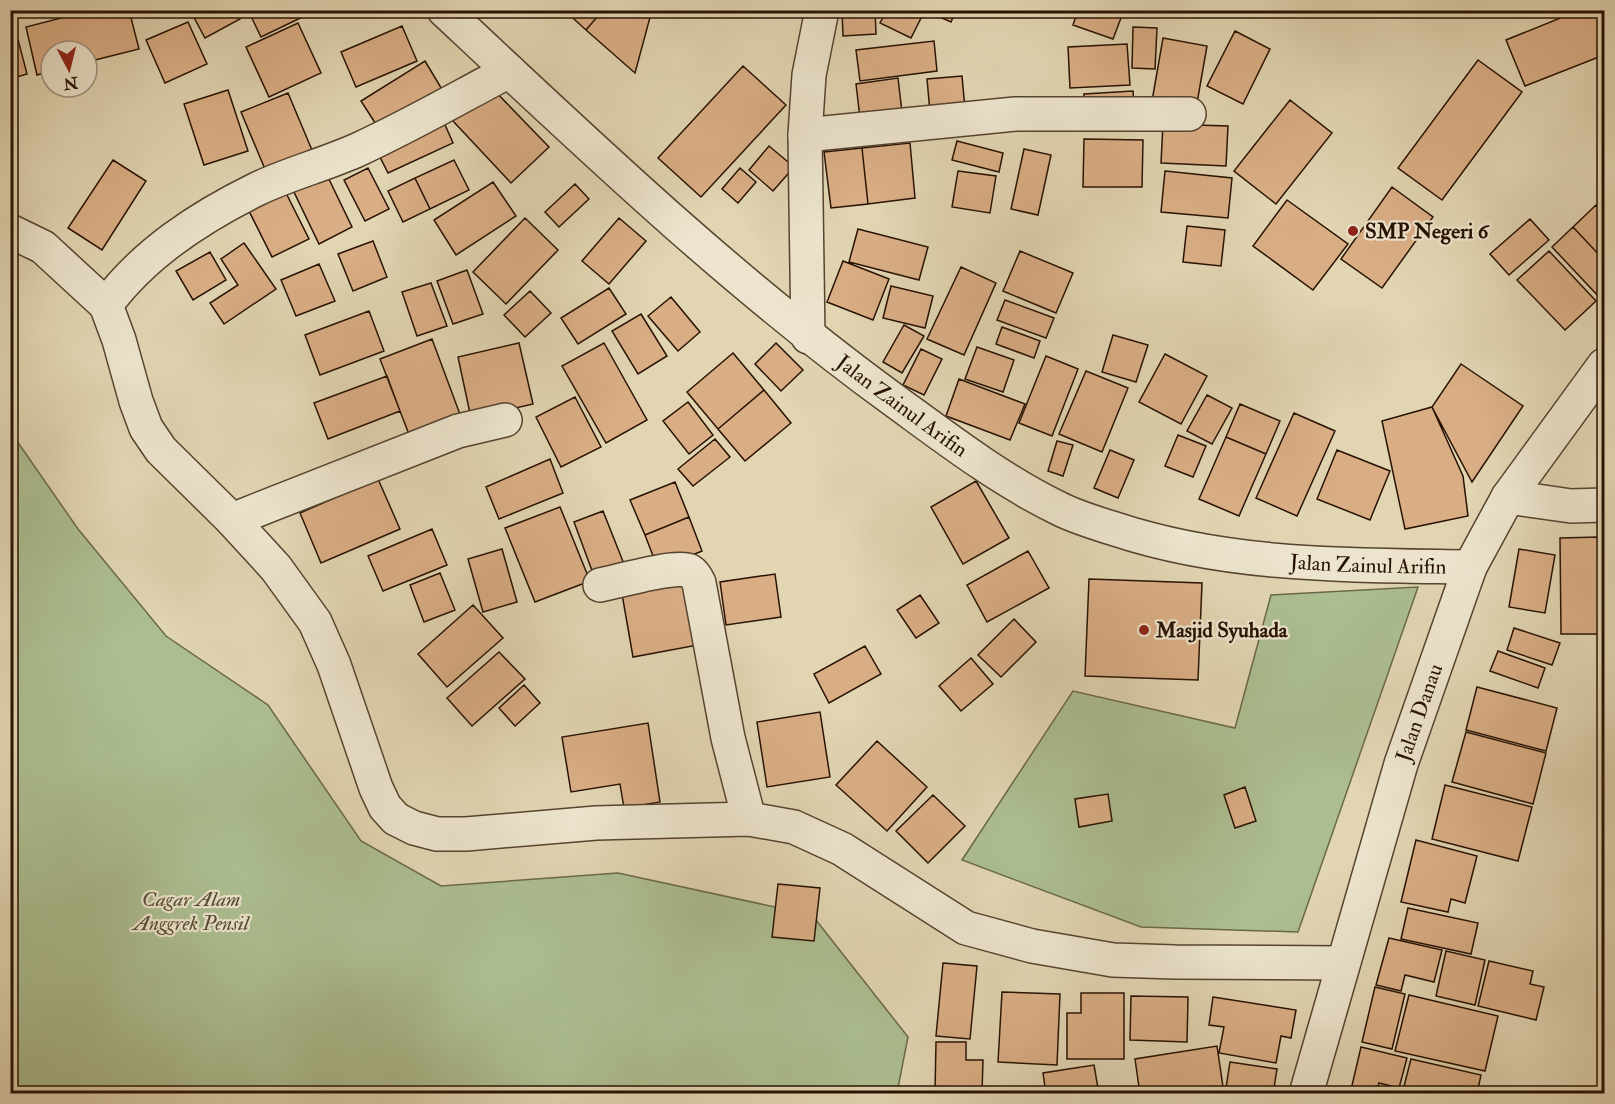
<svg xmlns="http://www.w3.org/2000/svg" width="1615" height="1104" viewBox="0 0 1615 1104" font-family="'IM FELL Double Pica',serif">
<rect width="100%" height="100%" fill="#e1d5b2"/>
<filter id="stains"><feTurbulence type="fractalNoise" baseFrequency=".00333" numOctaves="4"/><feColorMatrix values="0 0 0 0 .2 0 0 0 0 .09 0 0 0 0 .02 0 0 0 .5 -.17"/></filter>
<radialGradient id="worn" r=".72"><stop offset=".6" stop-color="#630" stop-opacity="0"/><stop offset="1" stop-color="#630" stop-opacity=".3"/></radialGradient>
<path fill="#acbe91" stroke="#6a684a" stroke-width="1.5" d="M10,431L78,529L166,636L268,705L361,841L441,886L618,873L812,915L908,1037L897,1093H11Z
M1418,587L1298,932L1141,927L962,860L1073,691L1235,728L1271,595Z"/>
<path fill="#daae85" stroke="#281203" stroke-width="1.5" d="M92,10H129L139,49L87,62V51H51V71L37,75L26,27Z
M190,10H235L240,19L205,38Z
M248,10H317L261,37Z
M564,10H603L586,30Z
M603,10H652L635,73L586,30Z
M842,10H875L876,34L843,36Z
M887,10H912L922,16L911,38L880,23Z
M924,10H956L951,22Z
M1078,10H1124L1113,39L1073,25Z
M1580,10H1604V55L1525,86L1506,40Z
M188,22L207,64L165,83L146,40Z
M298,23L321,73L269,97L246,47Z
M402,26L417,61L356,87L341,52Z
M1133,27L1157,28L1155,69L1132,68Z
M1235,31L1270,49L1243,104L1207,86Z
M16,32L27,74L10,79V33Z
M1163,38L1207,46L1196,109L1152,101Z
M934,41L937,71L860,81L856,50Z
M1127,44L1130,85L1070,88L1068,47Z
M1478,60L1522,92L1442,200L1398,168Z
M425,61L443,91L379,129L361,101Z
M743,66L786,105L701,197L658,158Z
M962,76L965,109L930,112L927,79Z
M898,78L902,112L860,118L856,84Z
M490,86L549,147L511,183L453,121Z
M228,90L248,151L204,165L184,104Z
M1133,91L1134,104L1084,107V94Z
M288,93L317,162L270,181L241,112Z
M1290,100L1332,133L1276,204L1234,171Z
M442,118L453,143L388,173L376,149Z
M1163,124L1228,126L1226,166L1161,163Z
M1084,139L1143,140L1142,187H1083Z
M957,141L1003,153L999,172L952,160Z
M910,143L915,198L868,204L862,148Z
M769,146L794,167L773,191L749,170Z
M862,148L868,204L831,208L824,152Z
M1024,149L1051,155L1038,215L1011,209Z
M113,160L146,181L102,250L68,228Z
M454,160L469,190L430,209L415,178Z
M368,168L389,209L365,221L344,180Z
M740,168L756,182L738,203L722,189Z
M958,171L996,176L990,213L952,207Z
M1165,171L1232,178L1228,218L1161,212Z
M326,173L352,227L319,244L293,190Z
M415,178L430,209L403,222L388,191Z
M493,182L516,216L456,255L434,220Z
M575,184L589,199L559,227L545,212Z
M1392,187L1433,217L1382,288L1341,259Z
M285,191L309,239L272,257L248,209Z
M1287,200L1348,244L1313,290L1253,246Z
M1596,205L1604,214V260L1573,227Z
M525,218L558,250L506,304L473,272Z
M619,218L646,241L609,284L582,261Z
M1530,219L1549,240L1509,275L1490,254Z
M1187,226L1225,230L1221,266L1183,262Z
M1573,227L1604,260V295L1601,299L1552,247Z
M858,229L928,247L919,280L849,262Z
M373,241L387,277L353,291L338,254Z
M244,243L276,289L224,324L210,303L238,285L221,259Z
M1020,251L1073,273L1056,313L1003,291Z
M1549,251L1596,301L1565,330L1517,280Z
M210,252L226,280L193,300L176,271Z
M843,261L889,279L873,320L827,302Z
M319,264L335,301L296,316L281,280Z
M961,267L996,283L964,355L927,339Z
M467,270L483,314L453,324L437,281Z
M431,283L447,326L417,336L402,292Z
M891,286L933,296L925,328L883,318Z
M609,288L626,314L578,344L561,318Z
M530,291L551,313L525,337L504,315Z
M671,297L700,332L678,351L648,316Z
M1005,300L1054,318L1046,338L997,320Z
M369,311L384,351L320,375L305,335Z
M641,314L667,356L638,374L612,331Z
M904,325L924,336L902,373L883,362Z
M1002,327L1040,341L1034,358L996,344Z
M1113,335L1148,345L1136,382L1102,372Z
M432,339L461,417L410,437L380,359Z
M519,343L533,404L471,418L458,357Z
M604,343L647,420L606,443L562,366Z
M776,343L803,370L781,391L755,364Z
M977,347L1014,360L1003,392L965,379Z
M921,349L942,359L924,395L903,385Z
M733,353L764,390L718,429L687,392Z
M1165,354L1207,376L1181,424L1139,402Z
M1046,356L1078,369L1052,436L1019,423Z
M1461,364L1523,406L1472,482L1432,407Z
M1086,371L1128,388L1102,452L1059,434Z
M387,376L400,411L328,439L314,403Z
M959,379L1025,404L1010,440L946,416Z
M764,390L791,423L745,461L718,429Z
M1207,395L1232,408L1212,444L1187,431Z
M575,397L601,447L561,467L536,417Z
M688,402L713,435L689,454L663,421Z
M1240,404L1280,421L1266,454L1226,437Z
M1432,407L1463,476L1468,516L1405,529L1382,421Z
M1294,413L1335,431L1297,516L1256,498Z
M1178,435L1206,446L1193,477L1165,466Z
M1226,437L1266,454L1239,516L1199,499Z
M715,439L730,457L693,486L678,469Z
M1057,441L1073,445L1063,476L1048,471Z
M1110,450L1134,460L1118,498L1094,488Z
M1337,450L1390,471L1370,520L1317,499Z
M550,459L563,493L499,519L486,487Z
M378,479L400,529L321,563L300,513Z
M976,481L1009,538L963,564L931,507Z
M675,482L689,517L645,535L630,500Z
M560,507L590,581L535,602L505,528Z
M603,511L624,564L594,576L574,522Z
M689,517L702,551L658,569L645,535Z
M432,529L447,565L383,591L368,556Z
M1599,537L1600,634H1561L1560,538Z
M502,549L517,602L483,612L468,559Z
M1519,549L1555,555L1545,613L1509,607Z
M1028,551L1049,588L987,622L967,585Z
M440,573L455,610L424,622L410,585Z
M775,574L781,617L726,625L720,582Z
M1089,579L1202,583L1198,680L1085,676Z
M687,582L698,645L633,657L622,594Z
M920,595L939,623L916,638L897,610Z
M473,605L503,638L447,687L418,654Z
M1014,619L1036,642L1001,677L978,655Z
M1514,628L1560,643L1552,665L1507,650Z
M865,646L881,674L829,703L814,674Z
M1498,651L1545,668L1538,688L1490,671Z
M499,652L525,679L472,726L447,698Z
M971,658L993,684L961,711L939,686Z
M524,685L540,703L515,726L499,708Z
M1477,687L1557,708L1546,751L1466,730Z
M820,712L830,777L767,787L757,722Z
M648,723L660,802L624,808L620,784L571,792L562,737Z
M1466,732L1546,753L1533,804L1452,782Z
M877,741L927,787L887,831L836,785Z
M1445,785L1532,807L1518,861L1432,839Z
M1245,787L1256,821L1235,828L1224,795Z
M1108,794L1112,821L1079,827L1075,799Z
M933,795L965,826L928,863L896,831Z
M1416,840L1477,856L1465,903L1451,899L1448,912L1401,902Z
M778,884L820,888L814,941L772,937Z
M1408,908L1478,923L1471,954L1401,939Z
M1389,938L1442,950L1434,982L1405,975L1401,991L1376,985Z
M1446,951L1485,960L1475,1005L1436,996Z
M1489,961L1533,971L1530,984L1544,987L1536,1020L1478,1006Z
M943,963L977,966L970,1039L936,1036Z
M1375,987L1405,994L1392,1049L1362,1042Z
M1002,992L1060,994L1057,1065L998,1062Z
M1081,993H1124V1059H1067V1013H1081Z
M1409,995L1498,1016L1485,1071L1395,1051Z
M1131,996L1188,997L1187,1042L1130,1040Z
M1213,997L1296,1010L1291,1038L1281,1036L1276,1063L1219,1053L1224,1027L1209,1025Z
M936,1042H966V1060H983L982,1093L935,1092Z
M1217,1046L1223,1087L1182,1094H1140L1135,1059Z
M1361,1047L1407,1058L1399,1088L1379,1083L1376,1094H1350Z
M1411,1059L1481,1075L1477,1094H1402Z
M1230,1062L1277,1069L1273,1094H1225Z
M1094,1065L1099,1094H1046L1043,1073Z"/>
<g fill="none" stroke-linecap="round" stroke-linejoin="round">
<defs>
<g id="minor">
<path id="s1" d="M444,10C589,146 734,284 895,401C947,439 999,479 1058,508C1075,517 1096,523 1115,529C1230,567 1350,565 1470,567"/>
<path d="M509,71C458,98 406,128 355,151C323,165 288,174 257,189C200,217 144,253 106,305L119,340L136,401L146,428L161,450L232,520L276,568L315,622L334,665L376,788L385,807L396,819L414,828L437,834H466L596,823L749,819L794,827L842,849L966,928L1032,946L1113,960L1175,962L1343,963"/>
<path d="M805,135L1015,114H1189"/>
<path d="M10,231L43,247L106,305"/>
<path d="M808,337L805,135L809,75L822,10"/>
<path d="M1508,497L1571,506L1604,505"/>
<path d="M232,520L458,431L505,420"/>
<path d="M600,585C616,582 678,564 690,571C695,574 697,579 699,583L728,738L749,819"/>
<path id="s2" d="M1306,1094L1401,764L1470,567L1508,497L1604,365"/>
</g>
</defs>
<use href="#minor" stroke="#56432f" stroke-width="36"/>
<use href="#minor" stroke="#ece4cd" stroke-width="33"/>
</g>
<g fill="#8f2418" stroke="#ece4cd" stroke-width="2">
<circle cx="1353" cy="231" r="6"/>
<circle cx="1144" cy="630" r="6"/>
</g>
<g text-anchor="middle" stroke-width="4.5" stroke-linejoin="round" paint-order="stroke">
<g font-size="21" font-weight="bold" fill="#281203" stroke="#ece4cd" text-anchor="start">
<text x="1365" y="238">SMP Negeri 6</text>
<text x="1156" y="637">Masjid Syuhada</text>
</g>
<g font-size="21" fill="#281203" stroke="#ece4cd">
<text dy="7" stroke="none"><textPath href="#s1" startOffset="606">Jalan Zainul Arifin</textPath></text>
<text dy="7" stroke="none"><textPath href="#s1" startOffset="1110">Jalan Zainul Arifin</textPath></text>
<text dy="7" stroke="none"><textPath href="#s2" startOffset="398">Jalan Danau</textPath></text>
</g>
<g font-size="21" font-style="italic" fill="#564e35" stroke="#ece4cd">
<text x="191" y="906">Cagar Alam<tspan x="191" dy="24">Anggrek Pensil</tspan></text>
</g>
</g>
<rect width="1615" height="1104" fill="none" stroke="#e1d5b2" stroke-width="36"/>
<rect x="12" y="12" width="1591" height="1080" fill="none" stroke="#281203" stroke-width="3"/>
<rect x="18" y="18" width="1579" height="1068" fill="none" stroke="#281203" stroke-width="1.5"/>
<g transform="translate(69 69) rotate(173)"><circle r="28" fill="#ece4cd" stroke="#9e907c" stroke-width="1.5"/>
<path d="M0-4.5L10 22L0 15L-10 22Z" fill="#8f2418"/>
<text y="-9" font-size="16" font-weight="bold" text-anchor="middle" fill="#281203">N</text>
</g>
<rect width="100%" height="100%" filter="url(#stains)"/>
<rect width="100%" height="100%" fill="url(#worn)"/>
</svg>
